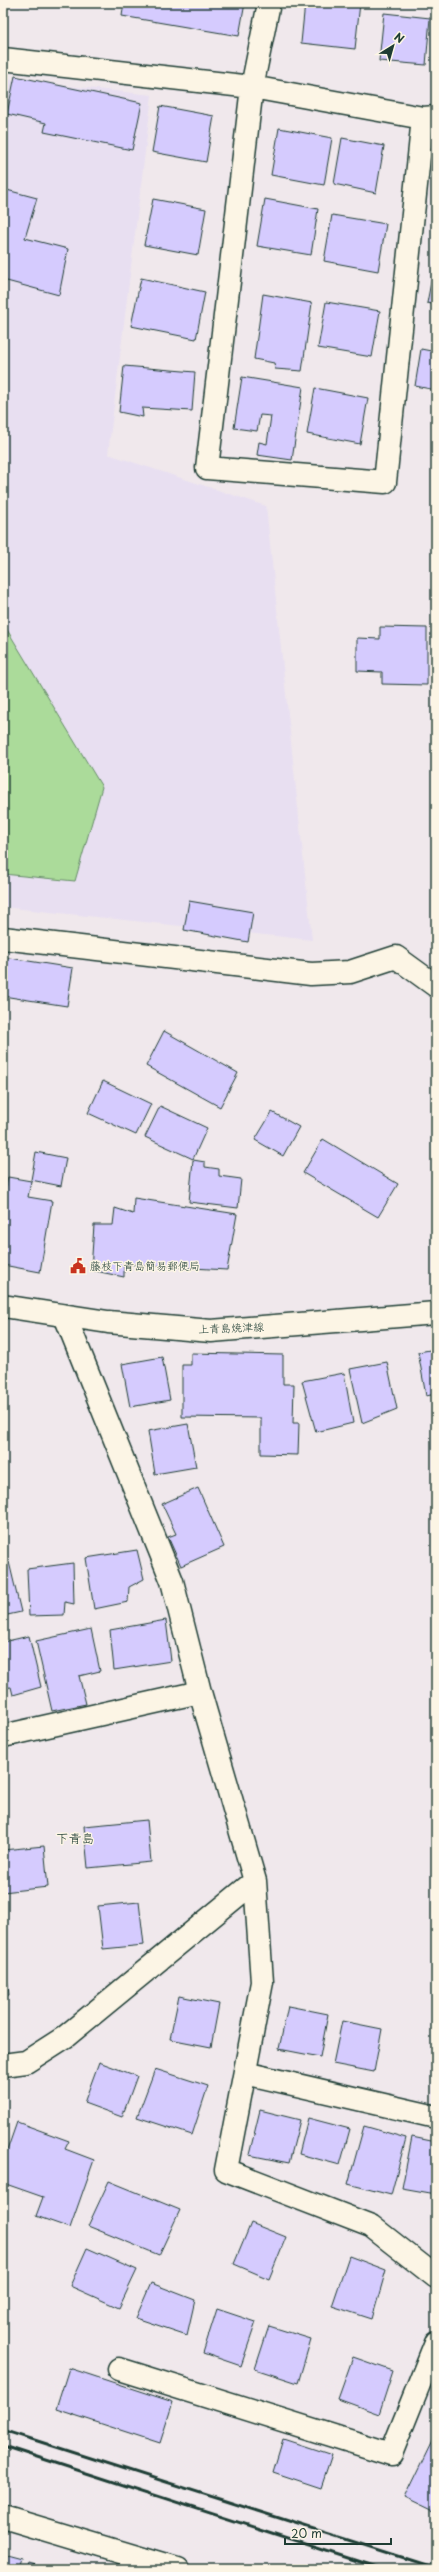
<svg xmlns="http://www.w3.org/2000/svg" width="439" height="2572" viewBox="0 0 439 2572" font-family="'Playpen Sans','Klee One',sans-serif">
<rect width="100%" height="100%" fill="#f0e8ec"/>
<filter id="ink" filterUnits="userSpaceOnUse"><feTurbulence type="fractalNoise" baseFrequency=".025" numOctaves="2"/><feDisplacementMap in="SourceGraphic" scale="8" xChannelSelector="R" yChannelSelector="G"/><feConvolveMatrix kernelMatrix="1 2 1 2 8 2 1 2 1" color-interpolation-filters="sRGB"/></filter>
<g filter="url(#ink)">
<path fill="#e8dff1" d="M3,79L152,95L108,454L266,506L312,940L3,907Z"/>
<path fill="#abdb9a" stroke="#658c67" d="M3,623L102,787L75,881L3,874Z"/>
<path fill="#d5cbfe" stroke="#1f3d34" d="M124,3H245L239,36L122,16Z
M305,3H360L355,49L301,43Z
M384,13L430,18L426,65L379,61Z
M15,76L142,103L132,150L44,132L46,123L7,114Z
M160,106L214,116L206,162L152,152Z
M279,128L332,138L324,185L271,175Z
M342,138L384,146L376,193L334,184Z
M3,189L37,198L25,238L68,249L59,295L3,280Z
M153,199L206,209L198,255L144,245Z
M265,199L318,209L311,255L257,246Z
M332,215L386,224L378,271L324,261Z
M436,256V305L427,303Z
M141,278L205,292L196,339L131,326Z
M263,294L312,303L302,371L275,369L274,363L254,359Z
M326,302L380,311L372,357L318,348Z
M421,349L436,352V390L415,386Z
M124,366L195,372L192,411L142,408L143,417L119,412Z
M242,377L303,387L292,460L257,455L259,442L267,444L271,416L260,415L257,431L234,428Z
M315,388L368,398L360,444L307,434Z
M380,627L427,628V685L382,684V672L357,671V638L380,639Z
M189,901L253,912L248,942L184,930Z
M3,957L73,968L67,1006L3,996Z
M164,1031L238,1073L220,1107L146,1066Z
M103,1081L151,1104L136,1135L88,1113Z
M160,1106L207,1128L193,1159L145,1137Z
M272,1112L299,1127L283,1156L255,1140Z
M323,1139L398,1184L378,1217L303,1173Z
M36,1152L66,1158L61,1186L31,1180Z
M193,1160L205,1162V1167L219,1169V1176L241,1179L238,1208L189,1202Z
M8,1177L31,1181L28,1197L52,1201L40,1272L3,1265V1208Z
M134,1198L237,1214L227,1270L124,1264V1277L91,1270L94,1225H113L115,1208L133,1214Z
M436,1349V1394L426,1396L418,1352Z
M191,1353L283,1355V1384H294L293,1423H299L298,1455L261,1454V1418L182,1417V1365H191Z
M162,1357L170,1400L130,1407L122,1364Z
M387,1362L397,1409L362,1423L350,1369Z
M344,1373L353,1423L316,1432L302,1381Z
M188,1424L196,1467L155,1474L148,1431Z
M198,1488L224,1547L181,1566L168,1537L176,1534L162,1504Z
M137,1550L144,1579L129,1587L128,1602L94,1609L86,1558Z
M9,1562L21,1612L3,1616V1564Z
M73,1563L74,1604L65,1602L64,1615L29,1616L27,1569Z
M166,1620L171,1661L114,1670L110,1630Z
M91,1629L100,1671L79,1676L86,1704L52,1711L36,1641Z
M29,1636L41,1687L13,1695L11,1687L3,1688V1642Z
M147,1820L151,1862L88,1868L84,1826Z
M44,1846L48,1887L3,1892V1850Z
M139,1902L144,1945L103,1949L98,1906Z
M3,1939L9,1995L3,1996Z
M179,1996L219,2004L211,2047L170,2039Z
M288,2006L328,2014L320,2057L279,2049Z
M342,2021L382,2029L374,2072L333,2064Z
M99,2062L137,2076L122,2117L84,2103Z
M155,2069L208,2086L192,2135L137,2117Z
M260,2110L300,2120L289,2163L249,2155Z
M308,2118L350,2129L340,2165L299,2154Z
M17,2122L69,2141L65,2149L94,2160L70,2228L36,2216L43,2197L3,2183V2162Z
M364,2126L406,2138L391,2195L348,2184Z
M412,2137L436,2142V2194L402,2188Z
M109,2181L180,2210L159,2255L88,2226Z
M251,2223L286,2237L269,2279L234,2264Z
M87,2248L137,2270L119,2308L70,2286Z
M349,2256L386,2270L372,2319L332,2306Z
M151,2283L195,2300L187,2335L136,2318Z
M217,2309L256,2322L241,2366L203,2353Z
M269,2326L311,2339L298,2383L255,2369Z
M353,2357L393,2371L379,2414L338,2399Z
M69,2368L173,2402L160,2443L56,2409Z
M436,2433V2512L405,2497Z
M283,2439L332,2455L321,2488L273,2472Z
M3,2554L22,2559L19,2569H3Z
M29,2562L53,2569H27Z"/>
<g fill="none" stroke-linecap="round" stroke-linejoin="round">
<defs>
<path id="minor" d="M269,3L252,87L207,468L385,482L423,118
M3,59L252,87L423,118L436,117
M3,938L311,974L350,972L396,957L436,986
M65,1316L172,1581L200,1692L255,1881L262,1982L226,2170L371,2226L436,2277
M3,1736L200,1692
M3,2065L26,2062L65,2037L255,1881
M245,2073L436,2117
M119,2369L391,2454L436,2342
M3,2517L177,2569"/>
<path id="secondary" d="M3,1306L108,1322L211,1331L436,1313"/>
</defs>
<use href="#minor" stroke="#1f3d34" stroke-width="25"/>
<use href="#secondary" stroke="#1f3d34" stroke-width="25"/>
<use href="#minor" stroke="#fcf5e5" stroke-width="22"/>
<use href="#secondary" stroke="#fcf5e5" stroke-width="22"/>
<path stroke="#1f3d34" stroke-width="3" d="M3,2430L436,2568
M3,2446L383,2569"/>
</g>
</g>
<defs>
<symbol id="civic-bare" viewBox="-9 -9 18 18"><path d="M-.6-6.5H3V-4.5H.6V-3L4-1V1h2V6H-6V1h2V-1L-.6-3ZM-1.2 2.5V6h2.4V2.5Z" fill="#c8321e" stroke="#fcf5e5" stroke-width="2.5" paint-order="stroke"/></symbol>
</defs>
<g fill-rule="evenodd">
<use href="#civic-bare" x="67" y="1255" width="22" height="22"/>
</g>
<g text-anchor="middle" stroke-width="3" stroke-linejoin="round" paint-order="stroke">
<g font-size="11" fill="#1f3d34" stroke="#fcf5e5" text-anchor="start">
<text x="90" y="1270">藤枝下青島簡易郵便局</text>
</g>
<g font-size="11" fill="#1f3d34" stroke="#fcf5e5">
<text transform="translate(231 1328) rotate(-2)" y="4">上青島焼津線</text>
</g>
<g font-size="13" fill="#1f3d34" stroke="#fcf5e5">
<text x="75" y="1843">下青島</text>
</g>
</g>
<rect width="439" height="2572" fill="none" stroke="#fcf5e5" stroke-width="16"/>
<rect x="8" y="8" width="423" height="2556" fill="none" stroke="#1f3d34" stroke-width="1.5" filter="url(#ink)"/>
<g transform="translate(393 46) rotate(37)" stroke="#fcf5e5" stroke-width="3" paint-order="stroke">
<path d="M0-3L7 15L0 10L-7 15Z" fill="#1f3d34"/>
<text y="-6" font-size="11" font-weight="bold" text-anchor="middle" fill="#1f3d34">N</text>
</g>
<path d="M285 2538v6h106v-6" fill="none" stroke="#1f3d34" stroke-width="2"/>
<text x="291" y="2538" font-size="12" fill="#1f3d34" stroke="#fcf5e5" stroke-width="3" paint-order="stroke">20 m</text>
</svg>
